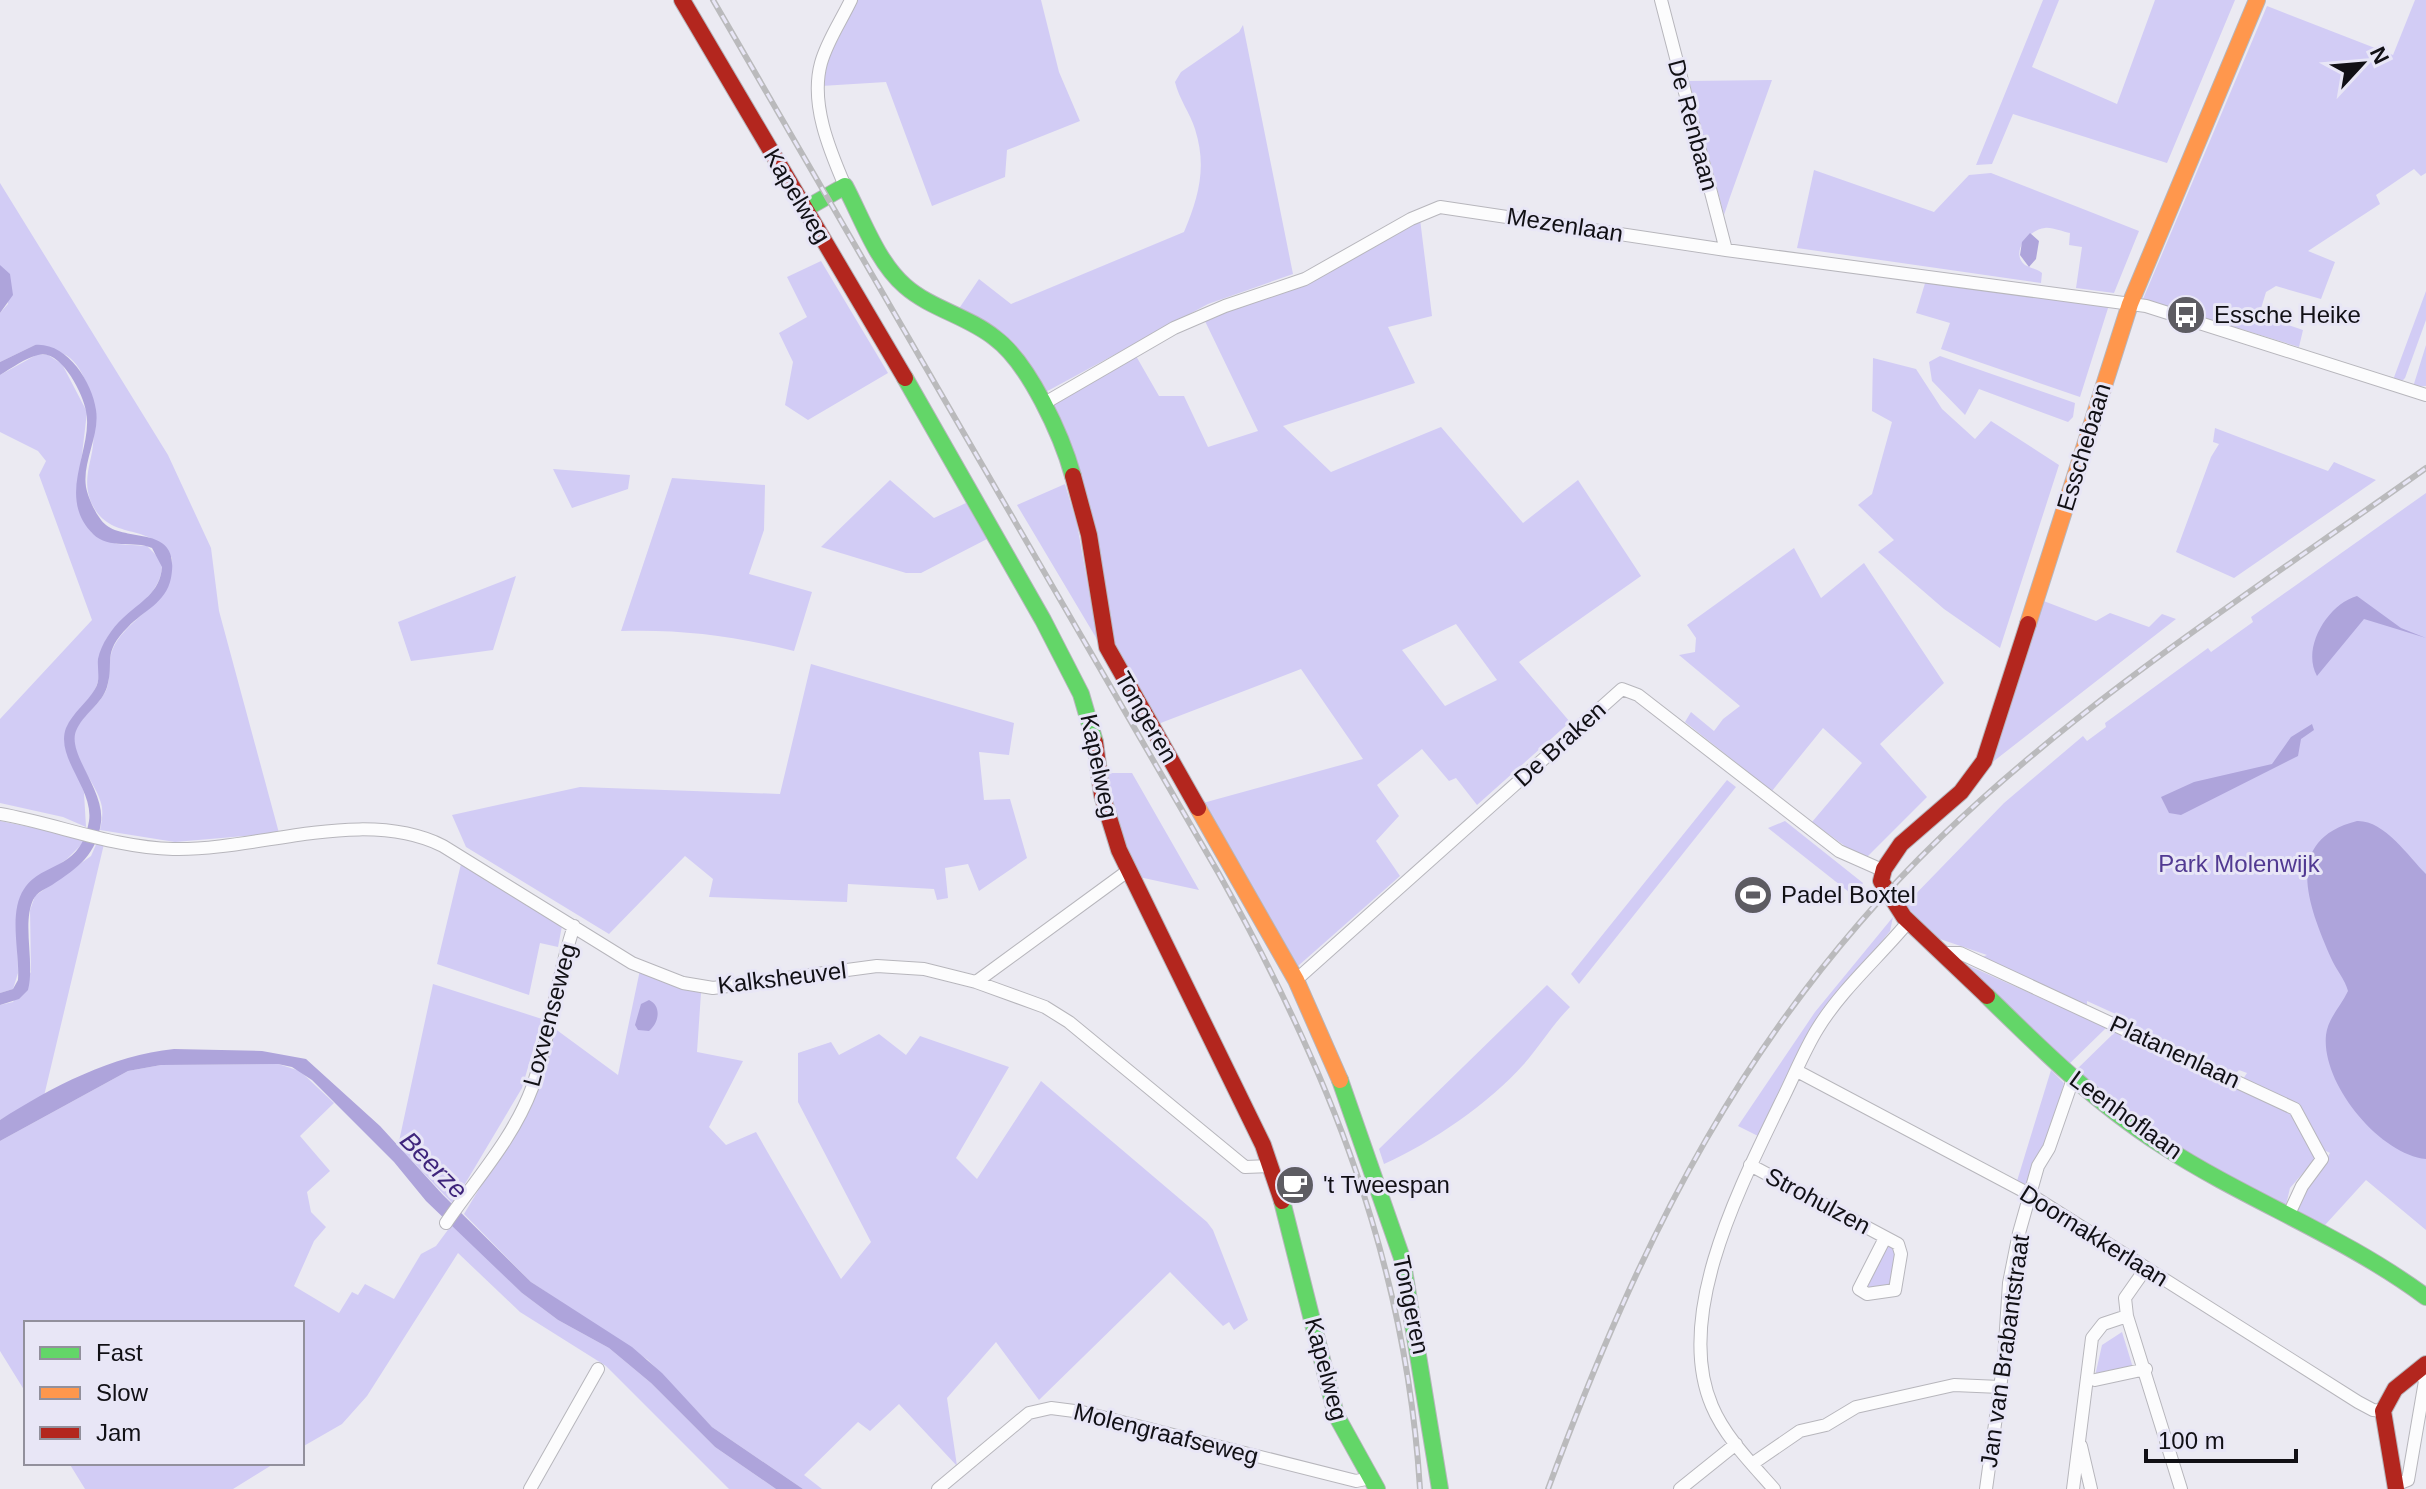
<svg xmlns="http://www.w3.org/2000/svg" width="2426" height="1489" viewBox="0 0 2426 1489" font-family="Helvetica,sans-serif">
<rect width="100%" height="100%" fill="#ebeaf2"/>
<path fill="#d2ccf5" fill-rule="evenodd" d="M858,0H1041L1059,72L1080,121L1007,150L1005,177L932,206L886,82L821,86L828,59Z
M2043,0H2059L2032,67L2117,104L2155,0H2235L2167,163L2013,114L1992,164L1976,165Z
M2415,0H2426V173L2421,176L2414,169L2376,195L2380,204L2308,251L2335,262L2321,299L2276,286L2266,292L2259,315L2303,330L2299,347L2143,299L2267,6L2393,55Z
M1243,25L1293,274L1208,304L1042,394L1010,339L958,310L979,279L1011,304L1184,232C1199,196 1207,167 1195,129C1190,113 1179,99 1175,82L1181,72L1239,32Z
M1772,80L1730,197L1724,215L1689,81Z
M1814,170L1934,212L1969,175L1991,173L2139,231L2114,293L2076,288L2082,247L2069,245L2070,233C2063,232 2052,227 2045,228C2030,229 2009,252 2025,265C2030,268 2037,269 2042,273L2041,283L1797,248Z
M0,183L168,455L211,548L219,611L279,833L175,842L100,830C102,820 104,810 100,800C94,781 68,752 75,732C82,714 101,705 107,688C112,671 106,657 117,641C138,610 174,602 172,558C150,521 112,542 93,506C83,486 88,472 92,452C97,425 93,378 70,358C62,351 45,349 35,345L0,362V313L8,304L0,265Z
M1420,219L1432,316L1388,327L1415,383L1283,426L1331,472L1441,427L1523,523L1578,480L1641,576L1519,662L1570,722L1477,805L1456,778L1449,781L1422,749L1377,785L1399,816L1376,841L1400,876L1298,966L1203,803L1363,759L1301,669L1158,724L1108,637L1050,407L1136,356L1159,396H1184L1208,447L1258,431L1204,319L1327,273ZM1456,624L1497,680L1445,706L1402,650Z
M821,261L888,373L808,420L785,405L793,362L779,333L807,317L787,277Z
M1926,280L2109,305L2080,397L1941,349L1950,323L1916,313Z
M2426,291V320L2405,378L2400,383L2393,380Z
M2426,345V386L2413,387Z
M38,354L48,355L62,364L87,412L77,497L92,533L117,544L147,546L162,561C164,597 127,609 109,635C95,654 104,673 95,689C88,703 74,715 66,730L84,793L86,827L63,817L0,803V719L92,620L39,475L46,461L38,451L0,432V375Z
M1940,356L2075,403L2073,417L2068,422L1979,389L1965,415L1932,381L1929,362Z
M1873,358L1916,369L1942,409L1975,439L1991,421L2059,465L2000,648L1944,609L1878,552L1894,540L1858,505L1872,494L1892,422L1872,411Z
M2215,428L2328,471L2334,462L2376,480L2234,578L2176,552L2211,457L2219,444L2213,442Z
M553,469L630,475L628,489L572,508Z
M672,478L765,485L764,530L749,574L812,592L794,651C736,636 680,629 621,631Z
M890,480L934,518L966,503L987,539L921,573H906L821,547Z
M1065,484L1077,524L1098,641L1017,505Z
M2426,493V1230L2366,1180L2325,1225L2298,1211C2303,1187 2319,1174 2330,1153L2324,1150L2296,1104L2243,1079L2247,1073L2239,1070L2234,1075L2119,1022L2120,1016L2087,1001V1008L1980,958L1987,955L1937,938L1905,905L2004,803L2083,736L2087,741L2106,727L2105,723L2208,648L2211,652L2253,622L2251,617Z
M1794,548L1821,598L1864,563L1944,683L1880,744L1927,797L1864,860L1812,822L1862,763L1823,728L1772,791L1685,722L1691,712L1714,731L1723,719L1740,706L1679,655L1695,652L1696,638L1687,625Z
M516,576L493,650L411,661L398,622Z
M2041,600L2096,621L2110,613L2149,627L2162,614L2176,619L1985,768Z
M811,664L1014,723L1009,755L979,752L984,800L1010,799L1027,858L979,891L968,864L945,868L948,898L937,900L934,889L848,884L847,902L709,897L713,879L685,856L609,934L466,847L452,815L580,787L780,794Z
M1102,773H1132L1199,890L1139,877L1122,841Z
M1727,780L1736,787L1579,984L1571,974Z
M0,821L84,838V842L67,859L25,888L17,917L18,973L13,989L0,993Z
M1785,821L1863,883L1854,896L1768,828Z
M98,840L104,844L44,1096L0,1120V1005L13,1002L31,972L30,910L35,896L91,856Z
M461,864L562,926L558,947L540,943L529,995L437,964Z
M1893,917L1890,931L1815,1025L1758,1136L1738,1126L1815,1012Z
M1956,960L2101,1025L2106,1028L2066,1067Z
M640,970L701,993L697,1052L743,1061L709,1127L726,1145L756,1132L841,1279L871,1242L798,1102V1053L831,1042L839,1055L879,1034L906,1055L920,1036L1009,1067L956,1158L977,1179L1041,1081L1207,1222L1213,1230L1248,1320L1234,1330L1229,1322L1223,1326L1170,1272L1039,1400L996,1342L947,1398L957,1466L899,1404L870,1431L858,1422L804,1475L822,1489H803L712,1427L648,1360L531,1282L464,1214L535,1096L554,1028L618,1075Z
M433,984L542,1019L522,1088L453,1204L398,1146Z
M1547,985L1570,1007C1552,1025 1540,1046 1524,1064C1488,1104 1433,1142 1384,1164L1379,1149Z
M2115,1032L2292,1112L2316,1158L2290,1188L2286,1205L2166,1142L2073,1073Z
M278,1064L300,1071L334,1103L300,1136L330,1171L307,1192L311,1212L326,1227L314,1241L294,1286L339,1313L352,1292L358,1295L365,1284L394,1299L421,1254L436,1246L453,1223L522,1293L558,1320L609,1348L651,1383L715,1447L776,1489H729L606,1366L520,1312L458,1253L367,1396L342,1424L302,1447V1323H26V1393L0,1351V1141L128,1071L161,1065Z
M2051,1070L2064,1083L2041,1165L2028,1187L2017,1181Z
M1891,1244L1897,1249L1892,1286L1868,1289L1866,1286L1886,1245Z
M2122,1332L2134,1371L2095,1376L2102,1345Z
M69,1463H275L233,1489H85Z"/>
<path fill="#aea4db" d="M2030,233L2039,241L2036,259L2029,267L2020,255L2022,242Z
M0,265L10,274L13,295L0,313Z
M35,345C66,342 92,381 96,410C100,435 82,462 86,487C88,498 97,518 106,525C129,543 181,524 171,578C166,603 143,611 128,627C101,654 115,661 107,687C102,704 83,714 76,731C67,754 105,790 101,822C97,854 78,868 52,885C45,889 37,892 33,900C22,924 35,963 28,990L19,999L0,1005V993L13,989L18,980C20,953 8,913 24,889C44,860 80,872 89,821C94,789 55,758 66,728C73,712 87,703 95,689C101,680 97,670 98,659C101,644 112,628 123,618C141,601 160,593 162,567L152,548C134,540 109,550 93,534C55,496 94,449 86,411C83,393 60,348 38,355C25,358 12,368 0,375V362Z
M2357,596L2401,628L2426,638L2364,619L2317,676C2301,648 2328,604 2357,596Z
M2312,724L2314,730L2301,739L2298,756L2181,815L2169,813L2161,797L2194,782L2272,764L2291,737Z
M2357,821C2384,820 2408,856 2426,874V1159C2379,1154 2321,1083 2326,1035C2328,1018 2341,1006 2348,991C2345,979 2336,970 2331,958C2308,905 2282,840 2357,821Z
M649,1000C662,1006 659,1023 649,1031L638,1030L635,1025L641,1004Z
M174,1049L262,1051L306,1059L380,1126L443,1195L531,1282L632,1347L662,1373L712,1427L803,1489H776L715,1447L651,1383L609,1348L558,1320L522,1293L426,1201L394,1162L312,1080L292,1067L278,1064L161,1065L128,1071L0,1141V1120C52,1087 112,1055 174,1049Z"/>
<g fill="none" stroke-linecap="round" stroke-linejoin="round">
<defs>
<path id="street" d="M1661,0L1726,250
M845,186C829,149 810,103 821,63C827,41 841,21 851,0
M1043,404L1174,328L1225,306L1305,279L1411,219L1440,207L1726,250L2146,306L2426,395
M0,814C57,824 115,848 173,849C259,851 363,806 443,846L632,963L683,983L713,988L877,966L924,969L976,982L1045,1007L1069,1022L1245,1167L1271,1166
M1942,953H1960L2295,1109L2322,1159L2302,1186L2289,1214
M1296,980L1622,689L1638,695L1839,851L1882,870
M976,982L1129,870
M1797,1071L2031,1195L2358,1402L2373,1410L2383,1411
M1750,1165L1898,1244L1901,1254L1895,1290L1867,1294L1859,1289L1885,1238
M446,1223C476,1179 513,1139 532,1088C551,1035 556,979 574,926
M2146,1268L2125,1298L2127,1316L2181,1489
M2095,1380L2146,1369
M2081,1446L2091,1489
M1752,1464L1800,1431L1826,1425L1856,1407L1954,1385L2000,1387
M2395,1485L2408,1480L2425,1381L2419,1370
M530,1489L598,1369
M938,1489L1029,1413L1051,1408L1082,1412L1356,1481L1371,1478
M1680,1489L1736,1444
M1774,1489C1752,1464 1725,1437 1712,1406C1673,1315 1741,1185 1780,1104C1793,1079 1803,1052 1818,1028C1842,989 1880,956 1909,921
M1986,1489L2004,1359L2009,1283L2019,1233L2038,1166L2049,1148L2073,1079
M2073,1489L2092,1338L2103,1324L2127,1316"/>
<path id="fast" d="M805,209L845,186C862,218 877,262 905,286C931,309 968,316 995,338C1029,363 1062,436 1073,476
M905,378L1043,620L1081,694L1095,742
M1987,996C2042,1050 2097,1104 2163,1146C2248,1201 2344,1236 2426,1297
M1340,1080L1402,1258L1440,1489
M1282,1201L1336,1415L1377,1489"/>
<path id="slow" d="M2028,624L2130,304L2257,0
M1198,808L1296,980L1340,1080"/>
<path id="jam" d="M682,0L905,378
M1073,476L1089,535L1107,647L1198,808
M1095,742L1102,795L1119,850L1263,1145L1282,1201
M1987,996L1904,917L1881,881L1884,869L1901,844L1961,792L1984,761L2028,624
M2396,1489L2383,1411L2395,1389L2426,1364"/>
</defs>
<use href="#street" stroke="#b7b6bc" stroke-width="14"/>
<use href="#fast" stroke="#b7b6bc" stroke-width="18"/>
<use href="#slow" stroke="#b7b6bc" stroke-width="18"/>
<use href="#jam" stroke="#b7b6bc" stroke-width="18"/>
<use href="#street" stroke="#fcfcfd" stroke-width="12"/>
<use href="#fast" stroke="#63d668" stroke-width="16"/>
<use href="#slow" stroke="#ff974d" stroke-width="16"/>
<use href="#jam" stroke="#b3261e" stroke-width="16"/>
<defs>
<path id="rail" d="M713,0L1219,874C1329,1071 1406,1261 1420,1489
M1548,1489C1641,1238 1746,1025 1941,837C2087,696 2262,585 2426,468"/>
</defs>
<use href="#rail" stroke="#bababc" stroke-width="6"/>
<use href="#rail" stroke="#e8e6f6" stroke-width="3" stroke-dasharray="9" stroke-linecap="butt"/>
</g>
<defs>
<symbol id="bus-disc" viewBox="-11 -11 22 22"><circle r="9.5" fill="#5d5c62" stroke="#e8e6f6"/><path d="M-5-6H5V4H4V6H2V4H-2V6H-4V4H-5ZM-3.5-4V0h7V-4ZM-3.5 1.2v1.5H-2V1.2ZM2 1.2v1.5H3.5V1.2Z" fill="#fff"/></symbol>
<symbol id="stadium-disc" viewBox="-11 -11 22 22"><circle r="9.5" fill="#5d5c62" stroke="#e8e6f6"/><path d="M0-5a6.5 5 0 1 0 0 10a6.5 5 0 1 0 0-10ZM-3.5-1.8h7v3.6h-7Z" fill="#fff"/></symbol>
<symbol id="cafe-disc" viewBox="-11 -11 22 22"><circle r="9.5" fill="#5d5c62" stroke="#e8e6f6"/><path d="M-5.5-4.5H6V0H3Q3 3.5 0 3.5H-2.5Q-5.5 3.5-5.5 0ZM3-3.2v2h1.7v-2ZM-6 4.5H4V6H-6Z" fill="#fff"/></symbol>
</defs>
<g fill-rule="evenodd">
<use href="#bus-disc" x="2164" y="293" width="44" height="44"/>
<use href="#stadium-disc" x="1731" y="873" width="44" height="44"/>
<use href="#cafe-disc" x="1273" y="1163" width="44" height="44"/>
</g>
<g text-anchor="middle" stroke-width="6" stroke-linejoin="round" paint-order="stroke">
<g font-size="24" fill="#111015" stroke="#e8e6f6">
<text transform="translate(1693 125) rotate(75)" y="8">De Renbaan</text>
<text transform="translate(797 196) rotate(59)" y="8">Kapelweg</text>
<text transform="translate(1565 225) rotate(9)" y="8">Mezenlaan</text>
<text transform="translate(2084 447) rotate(-73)" y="8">Esschebaan</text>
<text transform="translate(1146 717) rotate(60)" y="8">Tongeren</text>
<text transform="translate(1560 744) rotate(-42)" y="8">De Braken</text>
<text transform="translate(1099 766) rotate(78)" y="8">Kapelweg</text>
<text transform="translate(782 978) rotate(-7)" y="8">Kalksheuvel</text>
<text transform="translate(550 1015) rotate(-75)" y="8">Loxvenseweg</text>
<text transform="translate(2175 1052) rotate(25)" y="8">Platanenlaan</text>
<text transform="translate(2126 1115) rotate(36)" y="8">Leenhoflaan</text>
<text transform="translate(1818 1201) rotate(28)" y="8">Strohulzen</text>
<text transform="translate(2094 1236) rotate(32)" y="8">Doornakkerlaan</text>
<text transform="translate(1411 1305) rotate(78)" y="8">Tongeren</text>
<text transform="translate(2005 1351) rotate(-82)" y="8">Jan van Brabantstraat</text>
<text transform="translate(1326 1369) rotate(75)" y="8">Kapelweg</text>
<text transform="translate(1166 1434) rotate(14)" y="8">Molengraafseweg</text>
</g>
<g font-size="24" fill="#111015" stroke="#e8e6f6" text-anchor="start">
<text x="2214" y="323">Essche Heike</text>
<text x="1781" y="903">Padel Boxtel</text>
<text x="1323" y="1193">'t Tweespan</text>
</g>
<g font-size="24" fill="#513992" stroke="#e8e6f6">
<text x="2239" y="872">Park Molenwijk</text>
</g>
<g font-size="26" font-style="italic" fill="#3f257c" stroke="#e8e6f6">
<text transform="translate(434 1165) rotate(45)" y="9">Beerze</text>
</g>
</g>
<rect x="24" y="1321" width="280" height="144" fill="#e8e6f6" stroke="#92909c" stroke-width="2"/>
<rect x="40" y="1347" width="40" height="12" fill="#63d668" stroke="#92909c" stroke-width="2"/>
<text x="96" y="1361" font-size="24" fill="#111015">Fast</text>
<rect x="40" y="1387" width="40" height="12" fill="#ff974d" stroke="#92909c" stroke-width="2"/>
<text x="96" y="1401" font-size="24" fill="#111015">Slow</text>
<rect x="40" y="1427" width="40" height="12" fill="#b3261e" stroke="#92909c" stroke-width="2"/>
<text x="96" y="1441" font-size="24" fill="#111015">Jam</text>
<g transform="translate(2362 64) rotate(64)" stroke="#e8e6f6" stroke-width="6" paint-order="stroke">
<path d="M0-6L14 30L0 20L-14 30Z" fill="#111015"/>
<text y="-12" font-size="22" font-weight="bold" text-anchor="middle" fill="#111015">N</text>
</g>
<path d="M2146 1449v12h150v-12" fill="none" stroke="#111015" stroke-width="4"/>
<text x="2158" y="1449" font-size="24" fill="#111015" stroke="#e8e6f6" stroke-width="6" paint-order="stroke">100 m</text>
</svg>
